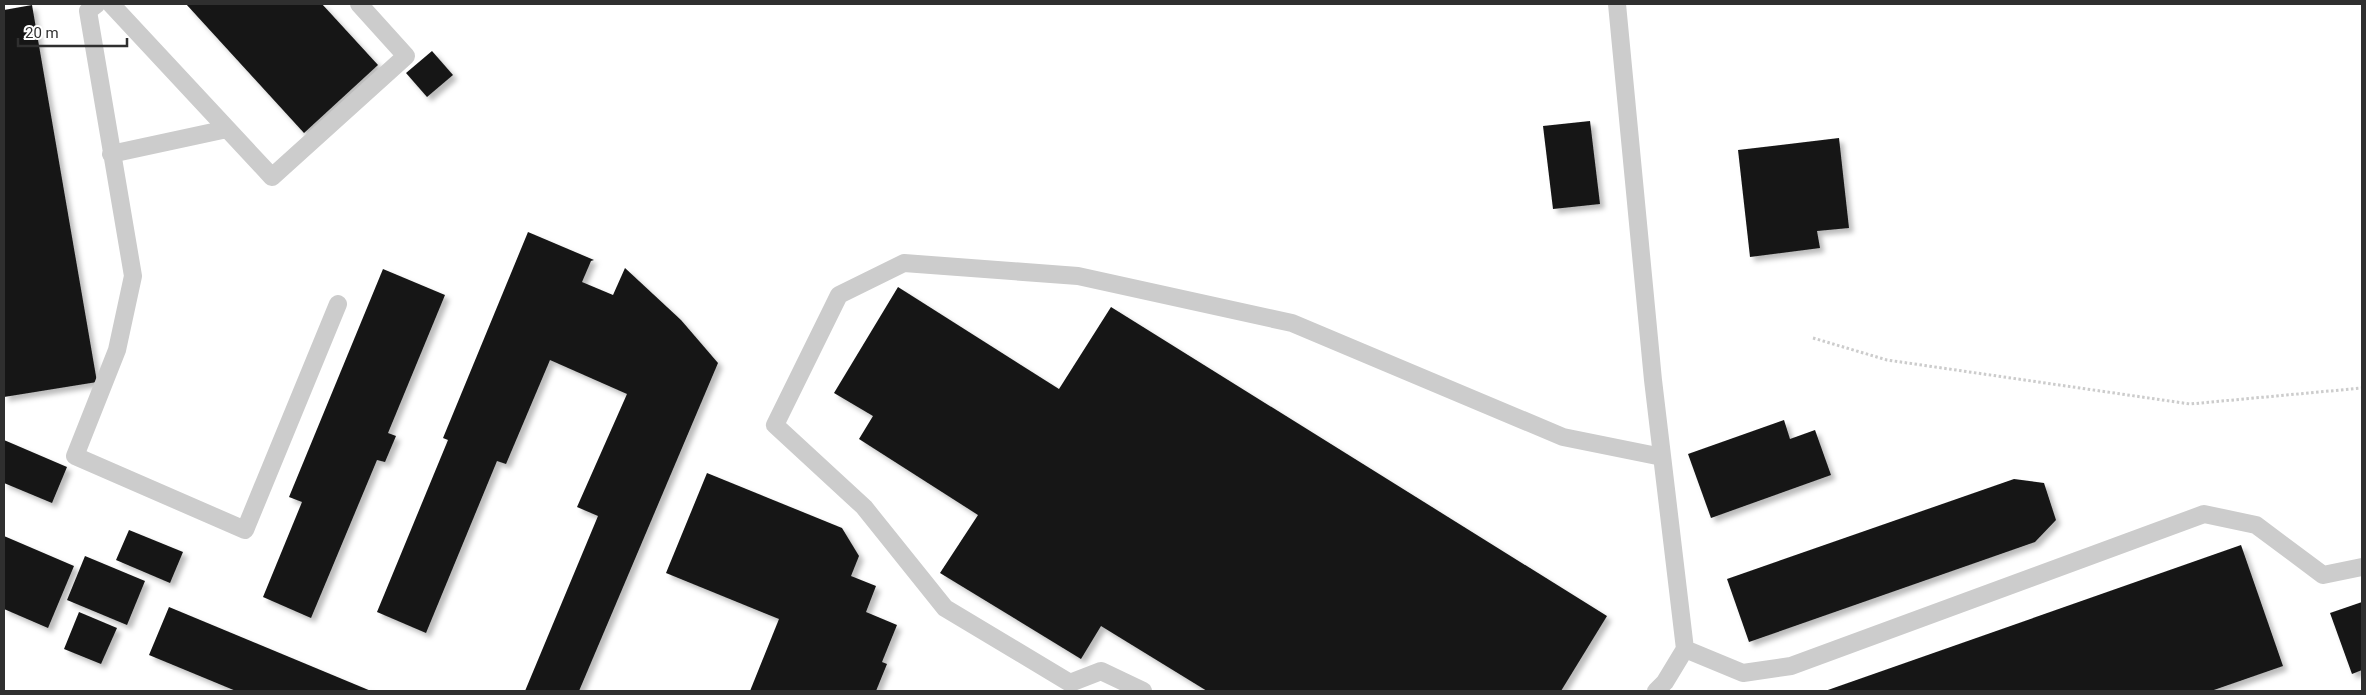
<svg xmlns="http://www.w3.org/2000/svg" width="2366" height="695" viewBox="0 0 2366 695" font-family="Roboto,sans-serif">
<defs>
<filter id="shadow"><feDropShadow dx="4.5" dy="4.5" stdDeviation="2.5" flood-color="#0004"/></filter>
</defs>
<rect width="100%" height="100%" fill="#fff"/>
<path fill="#161616" filter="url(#shadow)" d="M186,4H322L378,65L304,133Z
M32,5L97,382L4,397V10Z
M432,51L453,75L427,97L406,73Z
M1590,121L1600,204L1553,209L1543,126Z
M1839,138L1849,228L1817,231L1820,248L1750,257L1738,150Z
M528,232L594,260L591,261L582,282L613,295L625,268L681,320L718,363L579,691H525L598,516L577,507L627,394L550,360L506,464L497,461L426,633L377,612L448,440L443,438Z
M383,269L445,295L388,433L396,436L385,462L377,460L311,618L263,597L302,502L289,497Z
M898,287L1059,389L1111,307L1607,616L1561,691H1207L1101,626L1081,659L940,573L978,515L859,439L873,416L834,393Z
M1784,420L1790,439L1815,430L1831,475L1711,518L1688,454Z
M4,440L67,467L52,503L4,483Z
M707,473L842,528L859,556L851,576L876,586L866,612L897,625L882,662L887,664L876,691H750L779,619L666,573Z
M2014,479L2044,483L2056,520L2035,542L1749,642L1727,579Z
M129,530L183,552L170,583L116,560Z
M4,536L74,566L48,628L4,609Z
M2241,545L2283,666L2211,691H1825Z
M85,556L145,581L127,625L67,600Z
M2362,602V670L2352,674L2330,613Z
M169,607L371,691H236L149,655Z
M79,612L117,628L101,664L64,649Z"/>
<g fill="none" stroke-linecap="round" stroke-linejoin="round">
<path stroke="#ccc" stroke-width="3" stroke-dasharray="2.5 2.5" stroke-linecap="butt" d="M1813,338L1887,360L2190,404L2362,388"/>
<path stroke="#ccc" stroke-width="18" d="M97,4L88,11L133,276L117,350L75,456L245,530L338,304
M111,4L272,177L406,56L359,4
M1617,4L1653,380L1685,649L1665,682L1656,691
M111,154L227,129
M1685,649L1743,673L1791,666L2204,514L2256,525L2323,575L2362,567
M1143,691L1101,671L1070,683L945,608L864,507L775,425L839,295L904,263L1078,276L1292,323L1563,437L1662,457"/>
</g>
<rect width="2366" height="695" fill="none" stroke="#2f2f2f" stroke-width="10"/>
<path d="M18 38v8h109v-8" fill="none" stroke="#2f2f2f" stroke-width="2.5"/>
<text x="25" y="38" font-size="15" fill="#2f2f2f" stroke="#ffffff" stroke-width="4" paint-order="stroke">20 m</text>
</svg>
